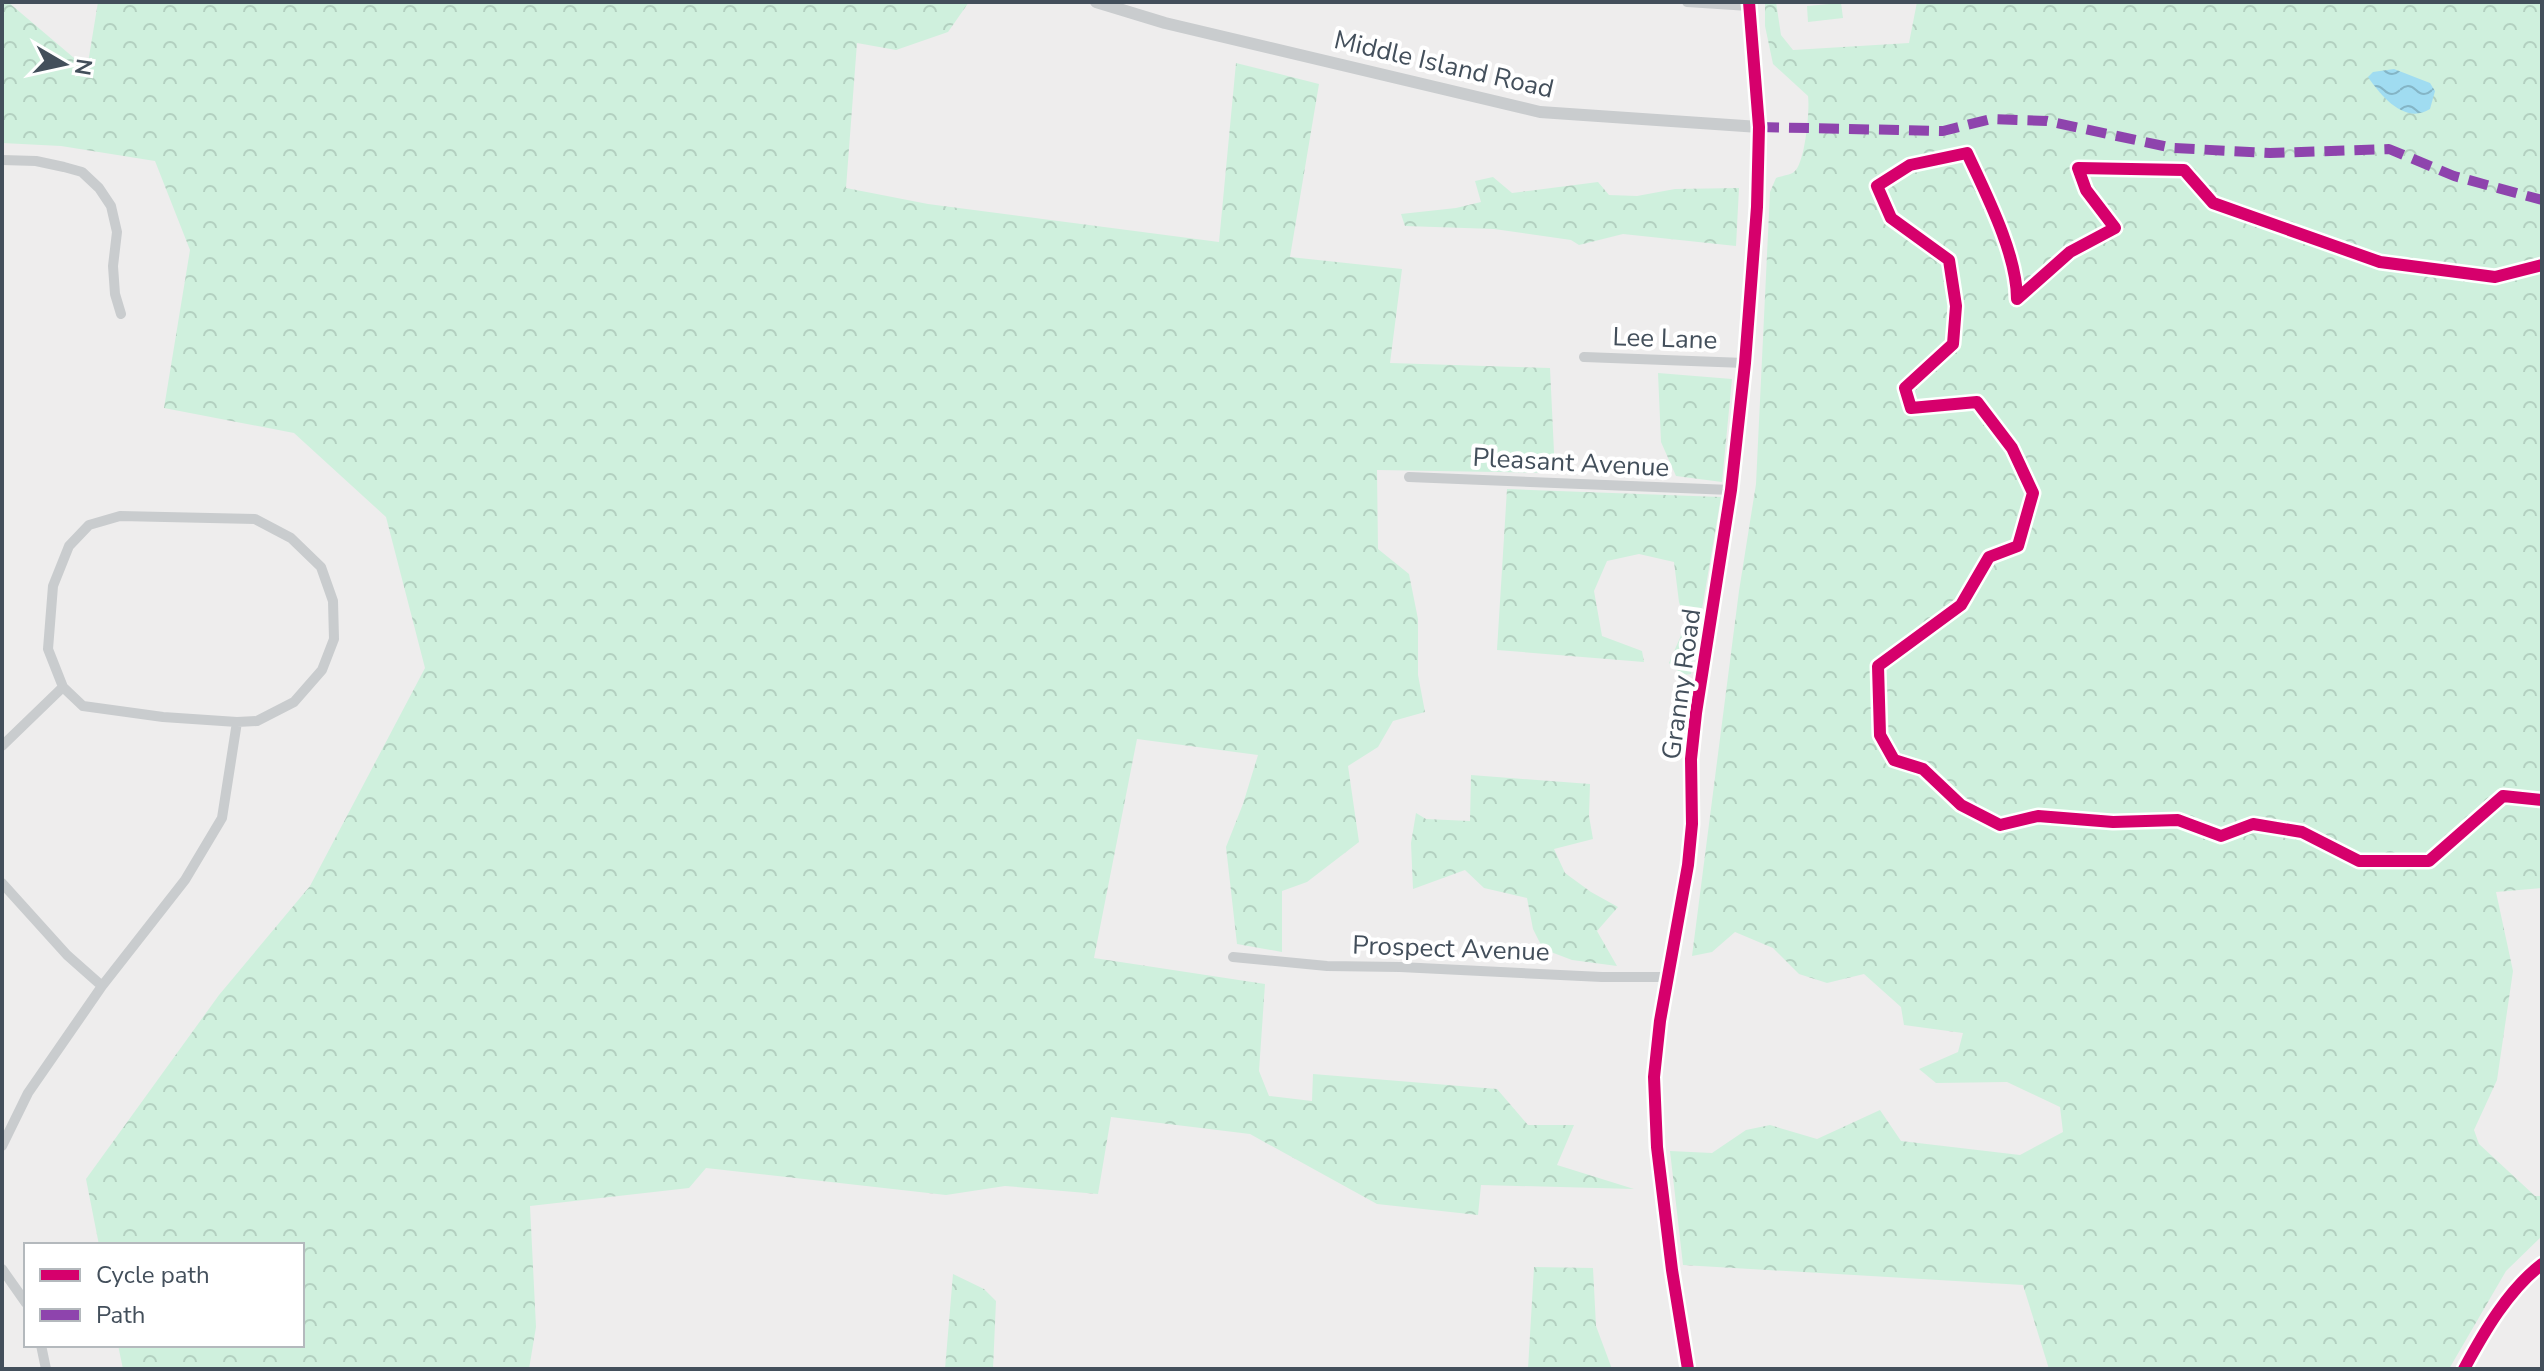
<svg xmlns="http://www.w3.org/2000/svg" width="2544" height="1371" viewBox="0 0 2544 1371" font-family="'Nunito Sans',sans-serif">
<defs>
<pattern id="forest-crowns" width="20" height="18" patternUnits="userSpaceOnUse" patternTransform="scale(2)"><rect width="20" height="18" fill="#cff0dd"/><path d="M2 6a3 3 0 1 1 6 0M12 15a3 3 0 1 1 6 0" fill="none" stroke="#b3d0c0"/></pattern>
<pattern id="water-waves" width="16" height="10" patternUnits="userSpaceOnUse" patternTransform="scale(2)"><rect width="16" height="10" fill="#a0dcf1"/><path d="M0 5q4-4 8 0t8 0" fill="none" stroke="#84b5c6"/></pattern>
</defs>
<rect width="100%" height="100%" fill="#eeeded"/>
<path fill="url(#forest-crowns)" d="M2,2H8L87,69L98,2H969L948,32L896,50L857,43L846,188L928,204L1219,242L1236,63L1319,84L1290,257L1402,269L1390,363L1550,368L1555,473L1377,470L1378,549L1409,574L1418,619V675L1425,712L1393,721L1378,747L1348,766L1359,842L1307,882L1282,891V952L1237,944L1226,847L1243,804L1258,755L1137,739L1094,958L1265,984L1259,1071L1269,1096L1312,1101L1313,1074L1497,1089L1528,1125H1574L1557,1165L1634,1189L1481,1185L1478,1215L1377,1204L1250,1134L1111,1117L1098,1194L1005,1186L946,1195L706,1168L689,1188L530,1206L536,1327L529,1369H123L118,1345H302V1245H99L86,1179L219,995L310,886L425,668L386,517L294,433L164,408L190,250L155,161L61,146L2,143Z
M1765,2H1776L1781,35L1793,50L1909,43L1917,2H2542V888L2496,892L2513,971L2497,1080L2474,1130L2479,1144L2535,1196H2542V1236L2506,1271L2449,1369H2049L2023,1285L1683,1265L1670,1151L1712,1153L1746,1130L1770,1125L1817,1139L1880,1110L1901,1141L2020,1155L2063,1132L2060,1107L2007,1082L1936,1083L1919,1069L1958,1052L1963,1033L1904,1025L1901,1007L1864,974L1827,983L1799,974L1773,948L1735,932L1712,952L1692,956L1739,591L1756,484L1770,192L1776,178C1781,176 1790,175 1794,172C1805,164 1810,110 1808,96L1773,64L1765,26Z
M1493,177L1512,193L1598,182L1609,195L1637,196L1675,189L1739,188L1736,246L1623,234L1579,245L1571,240L1494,229L1405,226L1401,214L1456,208L1481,202L1475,181Z
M1658,373L1732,379L1722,482L1676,476L1661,442Z
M1507,489L1721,497L1691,674L1683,675L1669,663L1686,624L1679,602L1674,562L1639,554L1607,561L1594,591L1602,636L1642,651L1644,662L1497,650Z
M1471,775L1590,784L1589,816L1593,839L1554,849L1565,873L1591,892L1618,907L1597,931L1617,966L1572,960L1543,949L1533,929L1527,898L1484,888L1465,870L1413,889L1411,843L1416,813L1426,819L1470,821Z
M1534,1267L1593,1268L1596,1326L1612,1369H1528Z
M953,1274L984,1289L996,1301L993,1369H945Z"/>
<path fill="#cff0dd" d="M1841,3L1843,18L1808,22L1807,6Z"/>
<path fill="url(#water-waves)" d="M2394,69L2430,83L2435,91L2430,109C2405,125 2381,96 2368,77L2373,72Z"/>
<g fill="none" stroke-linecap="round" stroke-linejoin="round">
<path stroke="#c9ccce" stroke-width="10" d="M1687,2L1749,6
M2,160L36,161L64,167L82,172L99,188L111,206L117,232L113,266L115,294L121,314
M1584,357L1745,363
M1409,477L1731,490
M120,516L255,519L291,538L321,567L333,601L334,639L322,670L294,702L257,721L237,722L163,717L83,706L63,687L48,649L53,586L69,546L89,525Z
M2,746L63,687
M2,883L67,955L102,986
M1233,957L1327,966L1400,967L1602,977H1667
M2,1146L28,1093L102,986L185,880L222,818L237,722
M2,1269L26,1303
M41,1345L46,1369"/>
<path stroke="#c9ccce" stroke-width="12" d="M1096,2L1165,23L1540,112L1759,127
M1688,1369L1672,1270L1657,1147L1654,1077L1660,1021L1688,865L1692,824L1691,759L1696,713L1731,490L1745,363L1757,207L1759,127L1749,2"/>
<path stroke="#c9cdd1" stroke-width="14" d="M2464,1369C2484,1332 2508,1290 2542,1264"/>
<path stroke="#8e44ad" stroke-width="10" stroke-dasharray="20 10" stroke-linecap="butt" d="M1759,127L1943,131L1991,119L2047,121L2173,148L2270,153L2389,149L2454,176L2542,200"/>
<defs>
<path id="cycleway" d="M2542,265L2495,277L2380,262L2213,203L2184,170L2078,168L2086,190L2115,228L2070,252L2017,299C2017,254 1986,194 1967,153L1910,165L1877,186L1891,218L1949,260L1956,306L1953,344L1905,388L1911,408L1977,402L2012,448L2033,493L2018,546L1989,557L1961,605L1878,666L1880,735L1894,760L1923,769L1961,805L2000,825L2038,816L2113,822L2178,820L2221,836L2253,824L2302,832L2359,861H2429L2503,796L2542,800
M1688,1369L1672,1270L1657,1147L1654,1077L1660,1021L1688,865L1692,824L1691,759L1696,713L1731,490L1745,363L1757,207L1759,127L1749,2
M2464,1369C2484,1332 2508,1290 2542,1264"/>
</defs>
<use href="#cycleway" stroke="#fff" stroke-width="17"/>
<use href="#cycleway" stroke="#d6006c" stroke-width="12"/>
</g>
<g text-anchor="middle" stroke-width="8" stroke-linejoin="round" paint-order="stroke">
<g font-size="26" fill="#434f5b" stroke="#fff">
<text transform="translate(1444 64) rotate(13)" y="9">Middle Island Road</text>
<text transform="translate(1665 338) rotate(2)" y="9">Lee Lane</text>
<text transform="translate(1571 462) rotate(3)" y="9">Pleasant Avenue</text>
<text transform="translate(1681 684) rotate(-82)" y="9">Granny Road</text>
<text transform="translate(1451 948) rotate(2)" y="9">Prospect Avenue</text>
</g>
</g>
<rect width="2544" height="1371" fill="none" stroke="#434f5b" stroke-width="8"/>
<rect x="24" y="1243" width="280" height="104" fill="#ffffff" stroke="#b4b9bd" stroke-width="2"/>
<rect x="40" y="1269" width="40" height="12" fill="#d6006c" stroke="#b4b9bd" stroke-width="2"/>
<text x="96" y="1283" font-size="24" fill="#434f5b">Cycle path</text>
<rect x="40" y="1309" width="40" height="12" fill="#8e44ad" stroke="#b4b9bd" stroke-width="2"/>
<text x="96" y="1323" font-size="24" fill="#434f5b">Path</text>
<g transform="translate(64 64) rotate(99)" stroke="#ffffff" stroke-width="6" paint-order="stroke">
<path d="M0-6L14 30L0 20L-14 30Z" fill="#434f5b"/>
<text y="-12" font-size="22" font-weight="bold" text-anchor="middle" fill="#434f5b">N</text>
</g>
</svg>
